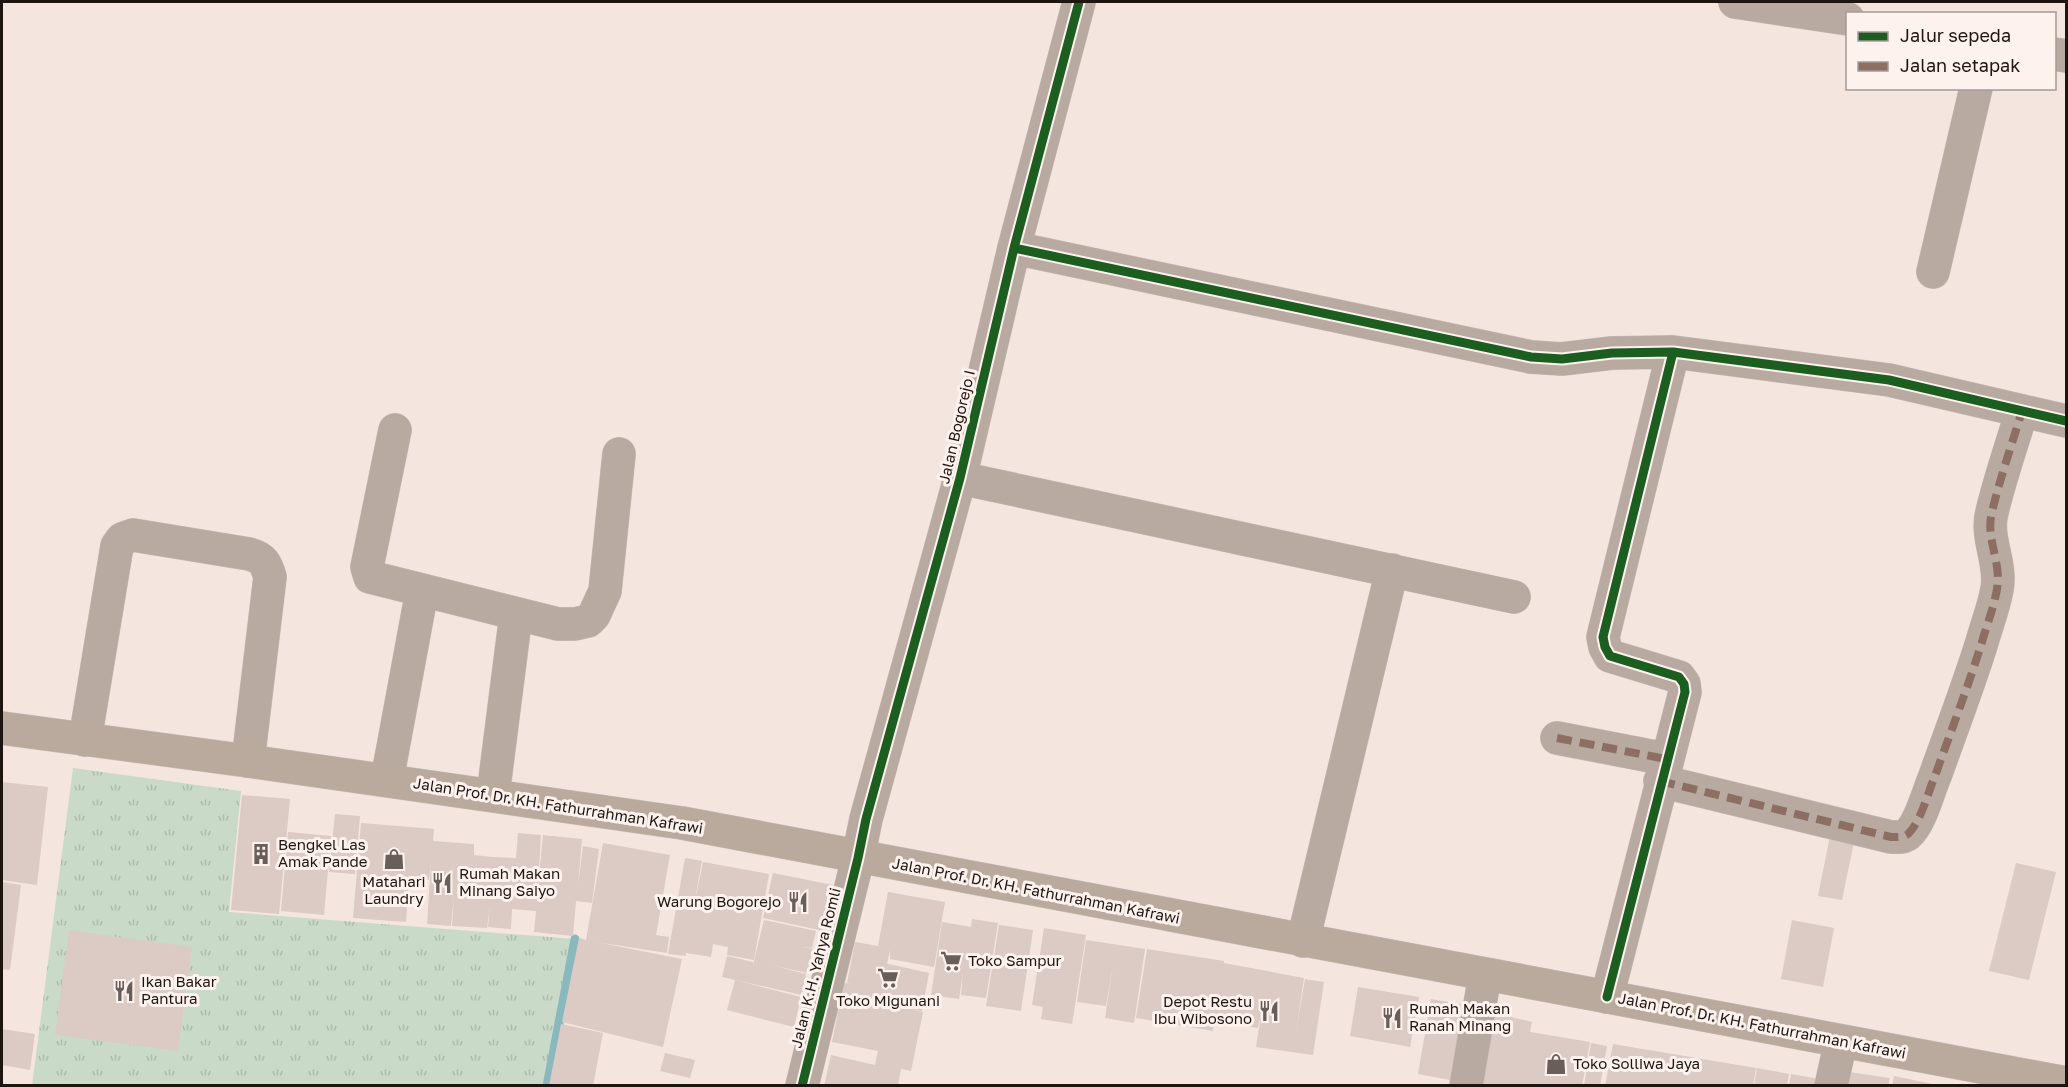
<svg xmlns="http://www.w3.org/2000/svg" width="2068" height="1087" viewBox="0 0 2068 1087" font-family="'Golos Text',sans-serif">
<defs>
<pattern id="grass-tufts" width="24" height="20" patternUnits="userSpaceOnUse" patternTransform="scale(1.5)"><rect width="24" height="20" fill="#c9dbc8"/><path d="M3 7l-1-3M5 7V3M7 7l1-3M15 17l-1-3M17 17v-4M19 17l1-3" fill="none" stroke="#acbbab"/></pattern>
</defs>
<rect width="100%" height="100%" fill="#f4e5df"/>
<path fill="url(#grass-tufts)" d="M73,768L241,791L229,912L575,939L547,1085L32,1086Z"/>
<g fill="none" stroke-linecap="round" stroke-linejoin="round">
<path stroke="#8ab9bd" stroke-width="9" d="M547,1086L575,939"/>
</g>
<path fill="#dccac4" d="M2,782L48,787L37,885L2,880Z
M242,795L290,799L279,914L231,910Z
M335,814L360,816L355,874L329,872Z
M361,823L434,829L433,841L474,844V855L493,857L516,858L518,833L541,835L538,887L543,835L582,839L578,886L583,846L599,849L592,903L576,901L573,936L534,932L536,911L512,909L511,929L488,927L490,905L487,928L452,926L454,894L451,926L427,924L431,863L429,880L409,878L406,922L353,918Z
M288,832L331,836L324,915L281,911Z
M1830,836L1854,842L1842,900L1818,896Z
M603,843L670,855L656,935L669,937L667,953L596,942L682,959L663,1047L562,1022L579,938L586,940Z
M685,858L702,861L692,916L703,862L769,874L754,960L727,955L728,947L713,944L711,957L686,953V956L668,954Z
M2016,863L2056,872L2029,980L1989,971Z
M773,873L833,885L824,931L763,918Z
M2,882L21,885L10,970L2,969Z
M888,892L945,902L934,967L890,959V950L887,964L880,962L929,973L922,1011L913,1010L923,1012L911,1071L901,1069L898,1086H824L831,1055L875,1065L878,1051L832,1042L844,983L854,984L847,983L855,942L878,946Z
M972,919L998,923L986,998L961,995L963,972L959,999L931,995L942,922L971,927Z
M764,920L816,931L812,948L802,947L813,949L807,973L771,965L806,974L802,995L722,977L727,956L753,962V965Z
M1792,920L1834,928L1823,987L1781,979Z
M999,925L1033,930L1021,1011L986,1006Z
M1044,928L1086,935L1072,1024L1041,1019L1043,1007L1032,1005Z
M69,930L192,947L178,1051L55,1035Z
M1086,940L1145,949L1134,1023L1105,1018L1113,965L1106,1006L1077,1002Z
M1147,949L1224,961V963L1304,978L1296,1031L1305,979L1324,982L1313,1055L1256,1047L1263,1002L1258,1028L1214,1021L1213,1031L1136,1018Z
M735,980L801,997L794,1027L727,1010Z
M1358,987L1419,997L1410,1047L1350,1036Z
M1431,999L1479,1007L1466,1083L1418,1074Z
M1491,1012L1532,1022L1530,1032L1590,1042L1582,1086H1479Z
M561,1024L603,1033L593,1086H549Z
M2,1029L35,1034L30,1070L2,1065Z
M1591,1043L1607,1046L1600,1086H1584Z
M1613,1044L1756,1068L1753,1086H1605Z
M665,1053L695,1060L690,1078L660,1071Z
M1757,1068L1789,1074L1787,1086H1754Z
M1849,1072L1890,1078L1888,1086H1847Z
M1791,1074L1819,1079L1817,1086H1789Z
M1894,1076L1933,1084V1086H1892Z"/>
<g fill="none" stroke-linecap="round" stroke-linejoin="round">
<defs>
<path id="minor" d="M1735,2L1848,19
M2054,54L2066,56
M1014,248L1531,357L1562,359L1612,353L1673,352L1889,380L2066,421
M1933,272L1976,88
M395,430L367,567L370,577L558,624H575L588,621L594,615L605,591L619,454
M960,478L1514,597
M1557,738L1666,759
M85,740L117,546L122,539L133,535L249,554C263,558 266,563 270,577L248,761
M387,780L422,591
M1660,781L1891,837C1897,837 1903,838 1908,834C1921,822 1928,792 1935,776C1951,731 1968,687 1982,642C1987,624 1994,607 1997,589C2002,563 1985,538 1992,512C2000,478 2012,444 2022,411
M493,795L516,614
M1303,941L1392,570
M1607,997L1685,692L1684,684L1679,677L1610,656L1605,647L1603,637L1673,352
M802,1086L858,858L866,819L960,478L1014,248L1079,2
M1466,1086L1485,975
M1831,1086L1841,1041"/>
<path id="major" d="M2,728L248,761L682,823L2066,1083"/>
</defs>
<use href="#minor" stroke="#ccc0bc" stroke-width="34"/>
<use href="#major" stroke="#ccc0bc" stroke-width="34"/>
<use href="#minor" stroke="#b8aaa1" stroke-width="33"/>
<use href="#major" stroke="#baaa9e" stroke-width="33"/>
<path stroke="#8d6e63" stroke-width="8" stroke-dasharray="15 8" stroke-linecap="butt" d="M1557,738L1666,759
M1660,781L1891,837C1897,837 1903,838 1908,834C1921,822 1928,792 1935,776C1951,731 1968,687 1982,642C1987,624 1994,607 1997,589C2002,563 1985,538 1992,512C2000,478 2012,444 2022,411L2027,412"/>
<defs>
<path id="cycleway" d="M1014,248L1531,357L1562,359L1612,353L1673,352L1889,380L2066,421
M1607,997L1685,692L1684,684L1679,677L1610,656L1605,647L1603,637L1673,352
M802,1086L858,858L866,819L960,478L1014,248L1079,2"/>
</defs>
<use href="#cycleway" stroke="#fef2ee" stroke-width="13"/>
<use href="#cycleway" stroke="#1b5e20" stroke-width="9"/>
</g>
<defs>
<symbol id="building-bare" viewBox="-9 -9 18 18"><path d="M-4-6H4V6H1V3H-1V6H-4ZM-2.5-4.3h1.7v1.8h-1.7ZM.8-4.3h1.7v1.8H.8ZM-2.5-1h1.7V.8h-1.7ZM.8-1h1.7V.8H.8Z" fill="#695e59" stroke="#fef2ee" stroke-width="2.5" paint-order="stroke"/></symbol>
<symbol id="shop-bare" viewBox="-9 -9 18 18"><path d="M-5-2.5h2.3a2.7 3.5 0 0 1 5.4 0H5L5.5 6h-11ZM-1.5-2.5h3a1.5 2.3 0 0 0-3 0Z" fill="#695e59" stroke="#fef2ee" stroke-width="2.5" paint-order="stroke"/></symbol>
<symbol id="restaurant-bare" viewBox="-9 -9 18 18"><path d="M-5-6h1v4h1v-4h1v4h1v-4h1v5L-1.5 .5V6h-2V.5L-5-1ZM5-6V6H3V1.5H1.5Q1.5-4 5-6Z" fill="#695e59" stroke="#fef2ee" stroke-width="2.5" paint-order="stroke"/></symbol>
<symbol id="supermarket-bare" viewBox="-9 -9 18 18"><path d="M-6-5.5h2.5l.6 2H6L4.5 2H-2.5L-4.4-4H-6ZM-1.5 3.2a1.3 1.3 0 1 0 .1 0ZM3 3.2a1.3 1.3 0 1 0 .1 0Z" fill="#695e59" stroke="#fef2ee" stroke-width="2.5" paint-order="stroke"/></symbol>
</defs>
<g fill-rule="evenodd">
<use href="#building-bare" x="246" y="839" width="30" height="30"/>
<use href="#shop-bare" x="379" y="844" width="30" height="30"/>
<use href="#restaurant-bare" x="427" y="868" width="30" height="30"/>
<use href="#restaurant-bare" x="783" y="887" width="30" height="30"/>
<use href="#supermarket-bare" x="936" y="946" width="30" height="30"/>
<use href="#supermarket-bare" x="873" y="963" width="30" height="30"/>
<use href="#restaurant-bare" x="109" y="976" width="30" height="30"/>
<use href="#restaurant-bare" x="1254" y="996" width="30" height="30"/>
<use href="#restaurant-bare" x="1377" y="1003" width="30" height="30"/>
<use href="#shop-bare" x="1541" y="1049" width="30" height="30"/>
</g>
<g text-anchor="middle" stroke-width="6" stroke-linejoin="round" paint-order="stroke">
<g font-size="15" fill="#1e1511" stroke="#fef2ee">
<text transform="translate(957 427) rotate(-77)" y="5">Jalan Bogorejo I</text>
<text transform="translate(558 806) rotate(9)" y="5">Jalan Prof. Dr. KH. Fathurrahman Kafrawi</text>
<text transform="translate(1036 891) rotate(11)" y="5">Jalan Prof. Dr. KH. Fathurrahman Kafrawi</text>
<text transform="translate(816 968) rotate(-76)" y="5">Jalan K.H. Yahya Romli</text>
<text transform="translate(1762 1026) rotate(11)" y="5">Jalan Prof. Dr. KH. Fathurrahman Kafrawi</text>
</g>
<g font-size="15" fill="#1e1511" stroke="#fef2ee" text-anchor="start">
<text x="278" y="850">Bengkel Las<tspan x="278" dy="17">Amak Pande</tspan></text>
<text x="459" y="879">Rumah Makan<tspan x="459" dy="17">Minang Saiyo</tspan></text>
<text x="394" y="887" text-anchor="middle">Matahari<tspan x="394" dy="17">Laundry</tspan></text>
<text x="781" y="907" text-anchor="end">Warung Bogorejo</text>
<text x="968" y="966">Toko Sampur</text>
<text x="141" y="987">Ikan Bakar<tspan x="141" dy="17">Pantura</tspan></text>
<text x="888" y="1006" text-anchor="middle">Toko Migunani</text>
<text x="1252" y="1007" text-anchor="end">Depot Restu<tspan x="1252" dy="17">Ibu Wibosono</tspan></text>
<text x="1409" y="1014">Rumah Makan<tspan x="1409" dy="17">Ranah Minang</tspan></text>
<text x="1573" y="1069">Toko Solliwa Jaya</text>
</g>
</g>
<rect width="2068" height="1087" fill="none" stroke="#1e1511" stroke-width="6"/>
<rect x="1846" y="12" width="210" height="78" fill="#fef2ee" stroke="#a49a96" stroke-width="1.5"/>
<rect x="1858" y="32" width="30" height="9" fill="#1b5e20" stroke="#a49a96" stroke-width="1.5"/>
<text x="1900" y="42" font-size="18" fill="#1e1511">Jalur sepeda</text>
<rect x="1858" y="62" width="30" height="9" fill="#8d6e63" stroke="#a49a96" stroke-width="1.5"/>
<text x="1900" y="72" font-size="18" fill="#1e1511">Jalan setapak</text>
</svg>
